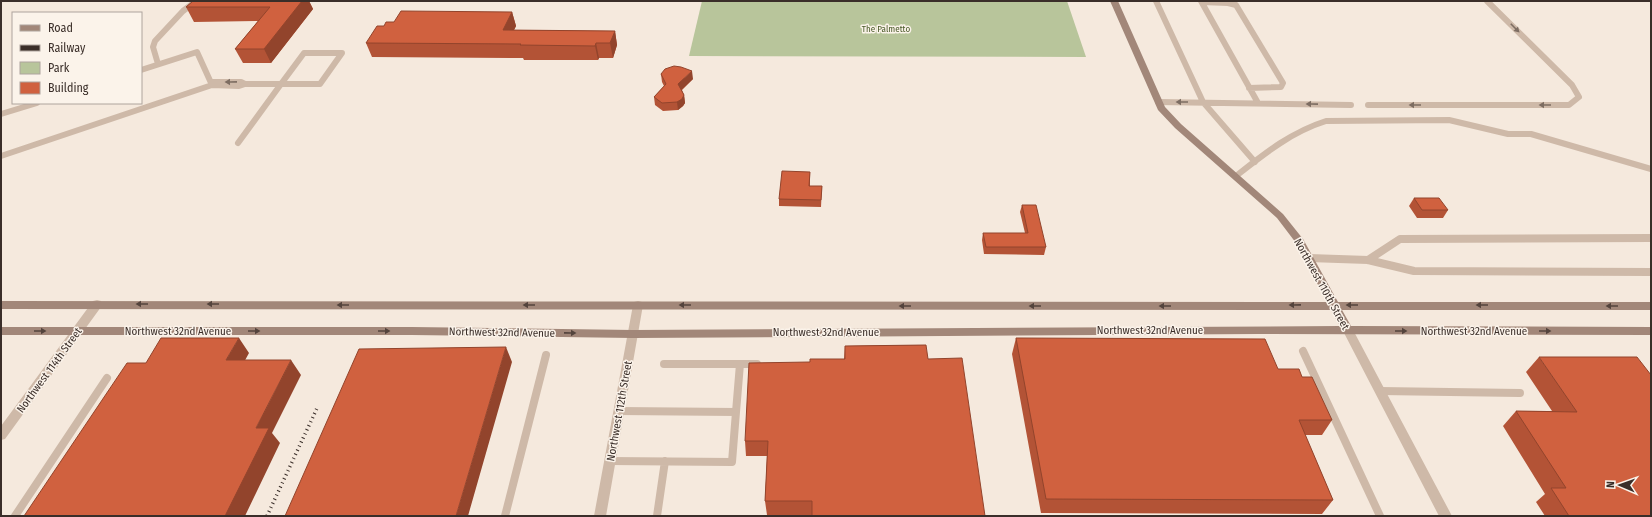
<svg xmlns="http://www.w3.org/2000/svg" width="1652" height="517" viewBox="0 0 1652 517" font-family="'Fira Sans Condensed',sans-serif">
<rect width="100%" height="100%" fill="#f5e9dd"/>
<path fill="#b8c59b" d="M702,1H1067L1086,57L689,56Z"/>
<g fill="none" stroke-linecap="round" stroke-linejoin="round">
<path stroke="#ceb9a8" stroke-width="6" d="M1156,1L1203,102L1255,162
M1201,1L1258,103
M1202,2L1228,3L1236,5L1283,83L1281,87L1249,88
M304,53H342L320,84H281Z
M158,64L153,47L155,41L183,11L196,1
M211,82H241L245,84L239,86L212,85
M245,84H281
M1158,102L1351,105
M1368,105H1569L1579,97L1572,85L1487,1
M1,114L37,103
M238,143L281,84
M1,156L212,85L197,52L141,70
M1236,176C1264,154 1291,132 1326,121L1449,120L1508,134H1531L1651,169"/>
<path stroke="#ceb9a8" stroke-width="8" d="M1309,258L1368,260L1414,271L1651,272
M1368,260L1400,239L1651,238
M1303,351L1380,516
M664,364H757
M1380,391L1520,393
M619,411L736,412L740,364
M610,461L732,462L736,412
M15,516L107,378
M505,516L546,355
M657,516L665,461"/>
<path fill="#ceb9a8" fill-rule="evenodd" d="M97,300L101,301L102,304L101,307L5,439L1,440V426L93,301Z
M638,301L642,302L643,305L606,516H594L633,305L634,302Z
M1348,327L1352,328L1452,516H1439L1343,331L1344,328Z"/>
<path fill="#a28779" fill-rule="evenodd" d="M1110,1H1118L1165,107L1181,124L1283,214L1303,239L1338,302H1651V310H1342L1351,326L1651,327V335L1258,334L633,338L412,335H1V327H412L633,330L1340,326L1331,310L1,309V301L1327,302L1296,243L1277,218L1175,128L1158,110Z"/>
<path stroke="#3a2e29" stroke-width="3.5" stroke-dasharray="1 3.5" stroke-linecap="butt" d="M267,516L318,406"/>
</g>
<path fill="#b35336" d="M193,1H309L313,9L271,63H243L235,49L258,21L194,22L186,7Z
M512,12L516,26L514,30L615,31L617,45L613,58H599L598,60H524L523,58L372,57L366,43L384,26L394,22Z
M661,74L693,79L682,90L684,95L685,103L683,106L678,110L663,111L655,105L654,97L664,86L662,82Z
M810,172V186H822L821,207L779,206V199Z
M1414,198L1448,210L1443,218H1417L1409,206Z
M1022,205L1046,247L1044,255L984,254L982,240L983,233H1025L1020,212Z
M1016,338L1278,369L1302,377L1332,420L1322,435H1305L1333,500L1322,514L1041,513L1012,354Z
M926,345L812,515H767L765,501L767,456H746L745,441L810,362L844,359L845,346Z
M1539,357L1651,516H1545L1536,502L1545,494L1503,426L1516,411H1552L1526,372Z"/>
<path fill="#92442c" d="M302,1H309L313,9L271,63L264,49Z
M512,12L516,26L507,44L503,30Z
M615,31L617,45L613,58L610,43Z
M596,43L599,58L598,60L595,46Z
M692,71L693,79L679,92L678,84Z
M684,95L685,103L683,106L678,110L677,102Z
M239,338L249,353L237,375L226,360Z
M506,347L512,362L468,516H456Z
M291,360L301,375L272,433L280,443L245,516H225L256,428Z"/>
<path fill="#d0613f" stroke="#92442c" d="M193,1H302L264,49H235L270,7H186Z
M401,11L512,12L503,30L615,31L610,43H596L595,46L520,45L521,44L366,43L377,26H384L386,22H394Z
M674,66L681,67L692,71L678,84L684,95L682,99L677,102L662,103L654,97L666,84L661,74L665,69Z
M782,171L810,172L809,186H822L821,200L779,199Z
M1414,198H1439L1448,210H1422Z
M1022,205H1036L1046,247H986L983,233H1028Z
M161,338H239L226,360H291L256,428H269L225,516H24L127,363H146Z
M1016,338L1265,339L1278,369H1299L1302,377H1312L1332,420H1299L1333,500L1046,499Z
M926,345L928,359L962,358L985,516H812V501H765L768,441H745L749,363L810,362V359H845V346Z
M506,347L456,516H285L359,349Z
M1539,357H1637L1651,375V516H1569L1551,488H1566L1516,411L1577,412Z"/>
<defs><path id="oneway-solid" d="M-6-.8H1V-3.2L6.5 0L1 3.2V.8H-6Z"/></defs>
<g fill="#7d6d62">
<use href="#oneway-solid" transform="translate(1515 28) rotate(45)"/>
<use href="#oneway-solid" transform="translate(231 82) rotate(179)"/>
<use href="#oneway-solid" transform="translate(1182 102) rotate(-180)"/>
<use href="#oneway-solid" transform="translate(1312 104) rotate(-179)"/>
<use href="#oneway-solid" transform="translate(1415 105) rotate(180)"/>
<use href="#oneway-solid" transform="translate(1545 105) rotate(180)"/>
</g>
<g fill="#54443d">
<use href="#oneway-solid" transform="translate(142 304) rotate(-180)"/>
<use href="#oneway-solid" transform="translate(213 304) rotate(-180)"/>
<use href="#oneway-solid" transform="translate(343 305) rotate(-180)"/>
<use href="#oneway-solid" transform="translate(529 305) rotate(-180)"/>
<use href="#oneway-solid" transform="translate(685 305) rotate(-180)"/>
<use href="#oneway-solid" transform="translate(1295 305) rotate(179)"/>
<use href="#oneway-solid" transform="translate(1352 305) rotate(-180)"/>
<use href="#oneway-solid" transform="translate(1482 305) rotate(-180)"/>
<use href="#oneway-solid" transform="translate(905 306) rotate(-180)"/>
<use href="#oneway-solid" transform="translate(1035 306) rotate(-180)"/>
<use href="#oneway-solid" transform="translate(1165 306) rotate(-180)"/>
<use href="#oneway-solid" transform="translate(1612 306) rotate(-180)"/>
<use href="#oneway-solid" transform="translate(40 331)"/>
<use href="#oneway-solid" transform="translate(254 331)"/>
<use href="#oneway-solid" transform="translate(384 331)"/>
<use href="#oneway-solid" transform="translate(1401 331)"/>
<use href="#oneway-solid" transform="translate(1545 331)"/>
<use href="#oneway-solid" transform="translate(570 333) rotate(1)"/>
</g>
<g text-anchor="middle" stroke-width="3" stroke-linejoin="round" paint-order="stroke">
<g font-size="9" fill="#4a5b2a" stroke="#fbf3ea">
<text x="886" y="32">The Palmetto</text>
</g>
<g font-size="11" fill="#3a2e29" stroke="#fbf3ea">
<text transform="translate(1322 284) rotate(61)" y="4">Northwest 110th Street</text>
<text x="1150" y="334">Northwest 32nd Avenue</text>
<text x="178" y="335">Northwest 32nd Avenue</text>
<text x="1474" y="335">Northwest 32nd Avenue</text>
<text transform="translate(502 332) rotate(1)" y="4">Northwest 32nd Avenue</text>
<text x="826" y="336">Northwest 32nd Avenue</text>
<text transform="translate(49 370) rotate(-54)" y="4">Northwest 114th Street</text>
<text transform="translate(619 411) rotate(-80)" y="4">Northwest 112th Street</text>
</g>
</g>
<rect width="1652" height="517" fill="none" stroke="#3a2e29" stroke-width="4"/>
<rect x="12" y="12" width="130" height="92" fill="#fbf3ea" stroke="#aea49d"/>
<rect x="20" y="25" width="20" height="6" fill="#a28779" stroke="#aea49d"/>
<text x="48" y="32" font-size="12" fill="#3a2e29">Road</text>
<rect x="20" y="45" width="20" height="6" fill="#3a2e29" stroke="#aea49d"/>
<text x="48" y="52" font-size="12" fill="#3a2e29">Railway</text>
<rect x="20" y="62" width="20" height="12" fill="#b8c59b" stroke="#aea49d"/>
<text x="48" y="72" font-size="12" fill="#3a2e29">Park</text>
<rect x="20" y="82" width="20" height="12" fill="#d0613f" stroke="#aea49d"/>
<text x="48" y="92" font-size="12" fill="#3a2e29">Building</text>
<g transform="translate(1620 485) rotate(272)" stroke="#fbf3ea" stroke-width="3" paint-order="stroke">
<path d="M0-3L7 15L0 10L-7 15Z" fill="#3a2e29"/>
<text y="-6" font-size="11" font-weight="bold" text-anchor="middle" fill="#3a2e29">N</text>
</g>
</svg>
